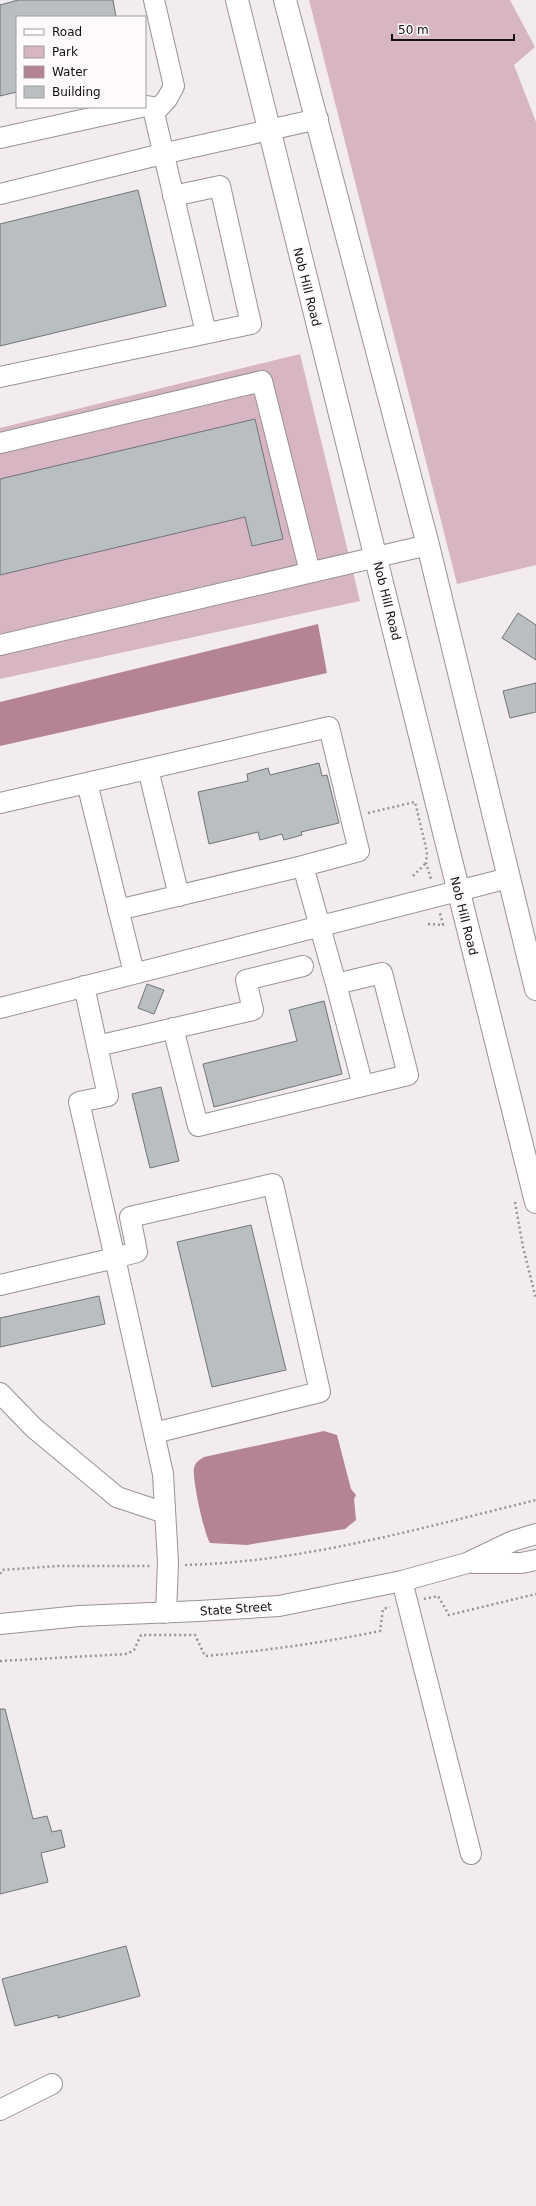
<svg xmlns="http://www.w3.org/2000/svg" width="536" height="2206" viewBox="0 0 536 2206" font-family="'DejaVu Sans',sans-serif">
<rect width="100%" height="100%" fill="#f2ecee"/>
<path fill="#d8b5c2" d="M309,0H510L535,47L514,65L536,122V565L457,584Z
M300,354L360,601L0,679V428Z"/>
<path fill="#b58396" d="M318,624L327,673L0,746V702Z
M324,1431L337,1435L351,1489L356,1495L354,1499L356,1520L345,1529L247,1545L210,1543C204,1534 192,1478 194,1468C195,1463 199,1460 204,1457Z"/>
<path fill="#b9bec1" stroke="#707578" d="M18,0H113L116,17H17V92L0,96V5Z
M138,190L166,306L0,346V224Z
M255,419L283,539L252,546L245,517L0,575V479Z
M518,613L536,625V660L502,638Z
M536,683V712L510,718L503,691Z
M319,763L322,776L327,775L339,823L301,832L302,835L284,840L282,834L260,840L258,832L209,844L198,792L248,781L247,774L268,768L270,775Z
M147,984L164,990L154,1014L138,1008Z
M324,1001L342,1074L214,1107L203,1064L297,1041L289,1010Z
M161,1087L179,1161L150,1168L132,1094Z
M251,1225L286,1370L212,1387L177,1242Z
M99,1296L105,1324L0,1347V1318Z
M0,1709H5L33,1819L47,1816L52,1832L61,1830L65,1847L41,1853L48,1882L0,1894Z
M126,1946L140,1996L58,2018V2015L15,2026L2,1979Z"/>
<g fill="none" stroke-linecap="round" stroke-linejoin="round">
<defs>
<path id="minor" d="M154,0L174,86L167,99L154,113
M145,106L152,107L154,113L206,333
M0,138L141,107
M0,194L162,154L318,119
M0,377L251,324L220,186L173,196
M0,443L262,381L310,572
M0,645L428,545
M148,769L179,896
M87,783L134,973
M0,803L329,727L359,851L303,866L336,984L382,973L408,1075L198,1126L173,1028
M118,910L303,866
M336,984L363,1086
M84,986L108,1096L79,1102L115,1258L137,1252L130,1217L273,1184L320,1392L154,1433
M0,1008L509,878
M97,1046L253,1010L246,980L303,966
M0,1285L115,1258L163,1474L168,1562L166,1613
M0,1393L34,1428L117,1497L165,1513
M473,1563H521L536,1560
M402,1581L471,1854
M0,1624L79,1616L199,1611L279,1606L402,1581L467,1563L513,1541L536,1534
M0,2110L52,2084"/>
<path id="major" d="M237,0L536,1202
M285,0L428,545L536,989"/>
</defs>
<use href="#minor" stroke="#999395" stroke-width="22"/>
<use href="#major" stroke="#999395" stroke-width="24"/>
<path stroke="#979394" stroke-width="2.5" stroke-dasharray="2 3" stroke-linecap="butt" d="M368,813L415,802L427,852L426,863L431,879
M413,876L426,863
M428,924L443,925L440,913
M515,1202L523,1247L536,1299
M185,1565C304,1562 421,1528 536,1500
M0,1574L2,1570L58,1566H150
M424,1599L438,1596L449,1615L536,1594
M0,1661L127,1654L134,1650L141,1635H195L205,1656C264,1651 321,1643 380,1631L383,1609L390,1607"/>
<use href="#minor" stroke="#fff" stroke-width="20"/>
<use href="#major" stroke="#fff" stroke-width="22"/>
</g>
<g text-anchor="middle" stroke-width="3.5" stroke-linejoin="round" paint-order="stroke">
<g font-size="12" fill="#131112" stroke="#fef9fb">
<text transform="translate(307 287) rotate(76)" y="4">Nob Hill Road</text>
<text transform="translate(387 601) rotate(76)" y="4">Nob Hill Road</text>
<text transform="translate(464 916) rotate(76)" y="4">Nob Hill Road</text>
<text transform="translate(236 1609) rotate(-4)" y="4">State Street</text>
</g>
</g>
<rect x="16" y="16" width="130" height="92" fill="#fef9fb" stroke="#a09c9e"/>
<rect x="24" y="29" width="20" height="6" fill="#ffffff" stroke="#a09c9e"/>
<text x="52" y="36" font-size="12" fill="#131112">Road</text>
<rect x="24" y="46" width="20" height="12" fill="#d8b5c2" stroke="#a09c9e"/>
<text x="52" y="56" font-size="12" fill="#131112">Park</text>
<rect x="24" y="66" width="20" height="12" fill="#b58396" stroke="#a09c9e"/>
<text x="52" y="76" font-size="12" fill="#131112">Water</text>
<rect x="24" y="86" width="20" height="12" fill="#b9bec1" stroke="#a09c9e"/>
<text x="52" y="96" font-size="12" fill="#131112">Building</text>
<path d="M392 34v6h122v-6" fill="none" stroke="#131112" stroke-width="2"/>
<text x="398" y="34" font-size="12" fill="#131112" stroke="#fef9fb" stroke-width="3" paint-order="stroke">50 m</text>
</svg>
